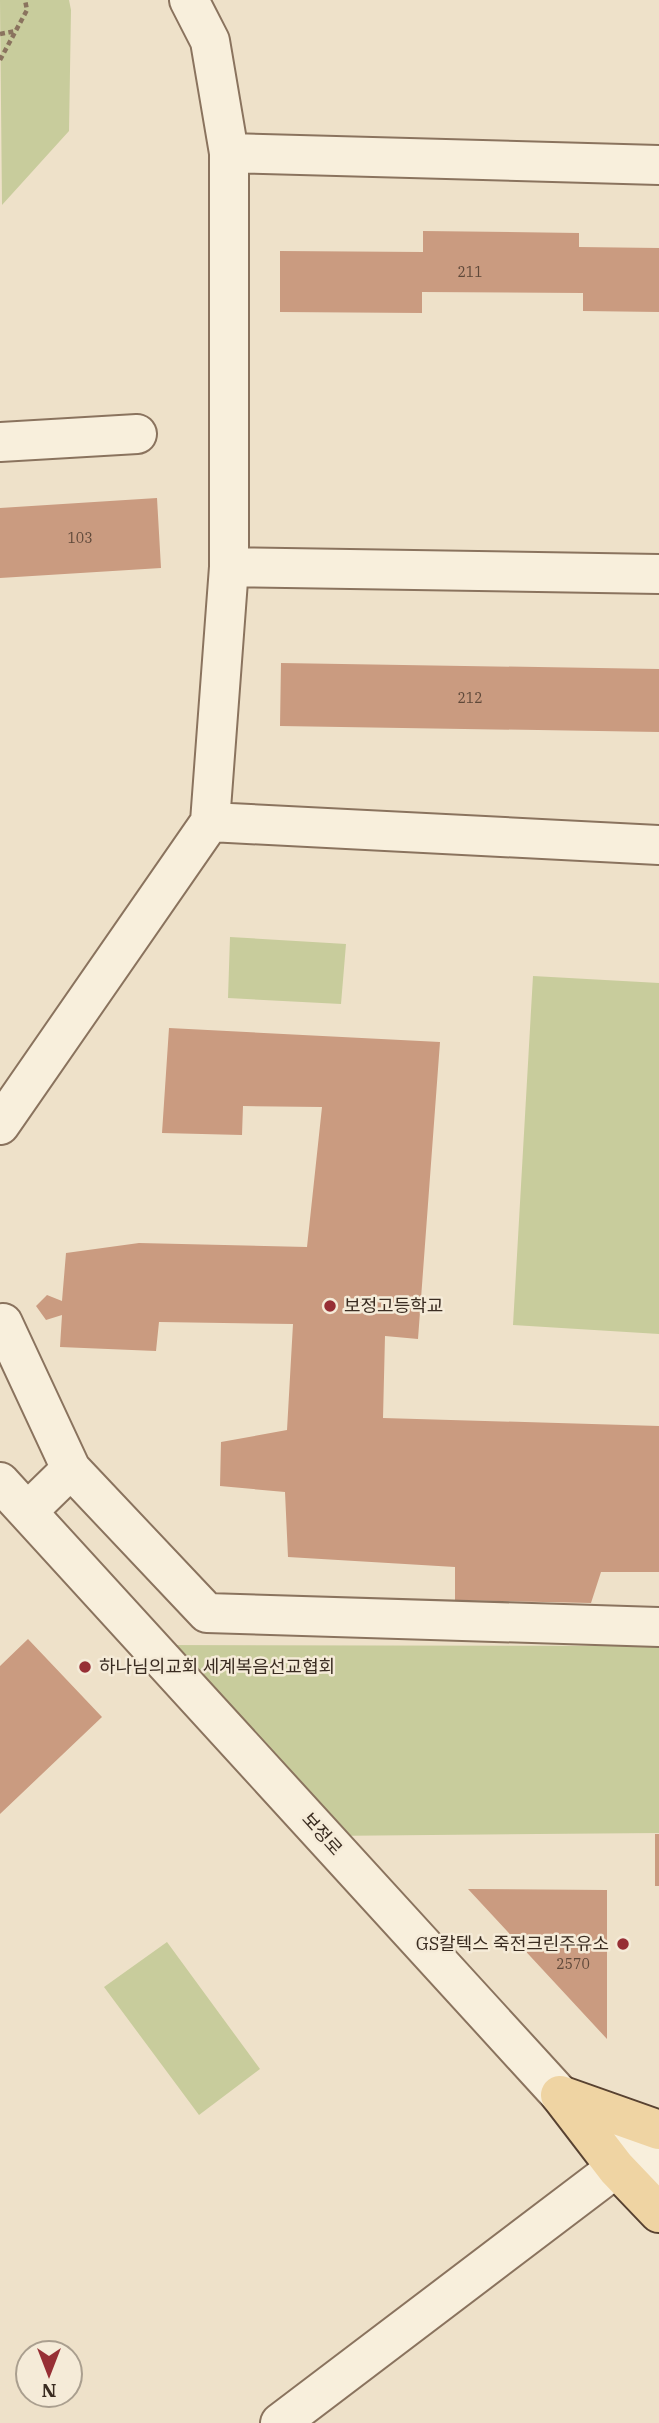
<svg xmlns="http://www.w3.org/2000/svg" width="659" height="2423" viewBox="0 0 659 2423" font-family="'IBM Plex Serif','Noto Sans KR',serif">
<rect width="100%" height="100%" fill="#eee1c9"/>
<path fill="#c8cc9c" d="M0,0H69L71,10L69,131L2,205Z
M230,937L346,944L341,1004L228,998Z
M533,976L659,983V1334L513,1325Z
M150,1645L659,1646V1833L324,1836Z
M167,1942L260,2069L199,2115L104,1987Z"/>
<path fill="#ca9b80" d="M423,231L579,233V247L659,248V312L583,311V293L422,292V313L280,312V251L423,252Z
M157,498L161,568L0,578V508Z
M281,663L659,669V732L280,726Z
M169,1028L440,1042L418,1339L385,1336L383,1418L659,1426V1572H601L591,1603L455,1600V1567L288,1557L285,1492L220,1486L221,1442L287,1430L293,1324L159,1322L156,1351L60,1347L62,1315L46,1320L36,1306L47,1295L62,1301L66,1253L139,1243L307,1247L322,1107L243,1106L242,1135L162,1133Z
M28,1639L102,1717L0,1814V1666Z
M655,1834H659V1886H655Z
M468,1889L607,1890V2039Z"/>
<g fill="none" stroke-linecap="round" stroke-linejoin="round">
<defs>
<path id="minor" d="M229,153L659,165
M0,442L137,434
M229,567L659,574
M210,822L659,845
M0,1125L210,822L229,567V153L210,41L189,0
M3,1323L71,1469L28,1511
M71,1469L207,1613L659,1627
M0,1482L560,2095L659,2170
M280,2423L616,2168"/>
<path id="major" d="M560,2095L616,2168L659,2213
M560,2095L659,2130"/>
</defs>
<use href="#minor" stroke="#8a735e" stroke-width="42"/>
<use href="#major" stroke="#584231" stroke-width="42"/>
<path stroke="#8a735e" stroke-width="4.5" stroke-dasharray="5 3.5" stroke-linecap="butt" d="M0,34L16,31
M0,60L27,10L25,0"/>
<use href="#minor" stroke="#f8efdc" stroke-width="38"/>
<use href="#major" stroke="#efd4a3" stroke-width="38"/>
</g>
<g fill="#972f35" stroke="#f5ebd8" stroke-width="2.5">
<circle cx="330" cy="1306" r="7"/>
<circle cx="85" cy="1667" r="7"/>
<circle cx="623" cy="1944" r="7"/>
</g>
<g text-anchor="middle" stroke-width="5" stroke-linejoin="round" paint-order="stroke">
<g font-size="14" fill="#5e4839">
<text x="470" y="277">211</text>
<text x="80" y="543">103</text>
<text x="470" y="703">212</text>
<text x="573" y="1969">2570</text>
</g>
<g font-size="18" fill="#3a2c21" stroke="#f5ebd8" text-anchor="start">
<text x="344" y="1312">보정고등학교</text>
<text x="99" y="1673">하나님의교회 세계복음선교협회</text>
<text x="609" y="1950" text-anchor="end">GS칼텍스 죽전크린주유소</text>
</g>
<g font-size="18" fill="#3a2c21" stroke="#f5ebd8">
<text transform="translate(322 1834) rotate(48)" y="6">보정로</text>
</g>
</g>
<g transform="translate(49 2374) rotate(180)"><circle r="33" fill="#f5ebd8" stroke="#aa9f8f" stroke-width="2"/>
<path d="M0-5L12 26L0 18L-12 26Z" fill="#972f35"/>
<text y="-10" font-size="19" font-weight="bold" text-anchor="middle" fill="#3a2c21">N</text>
</g>
</svg>
